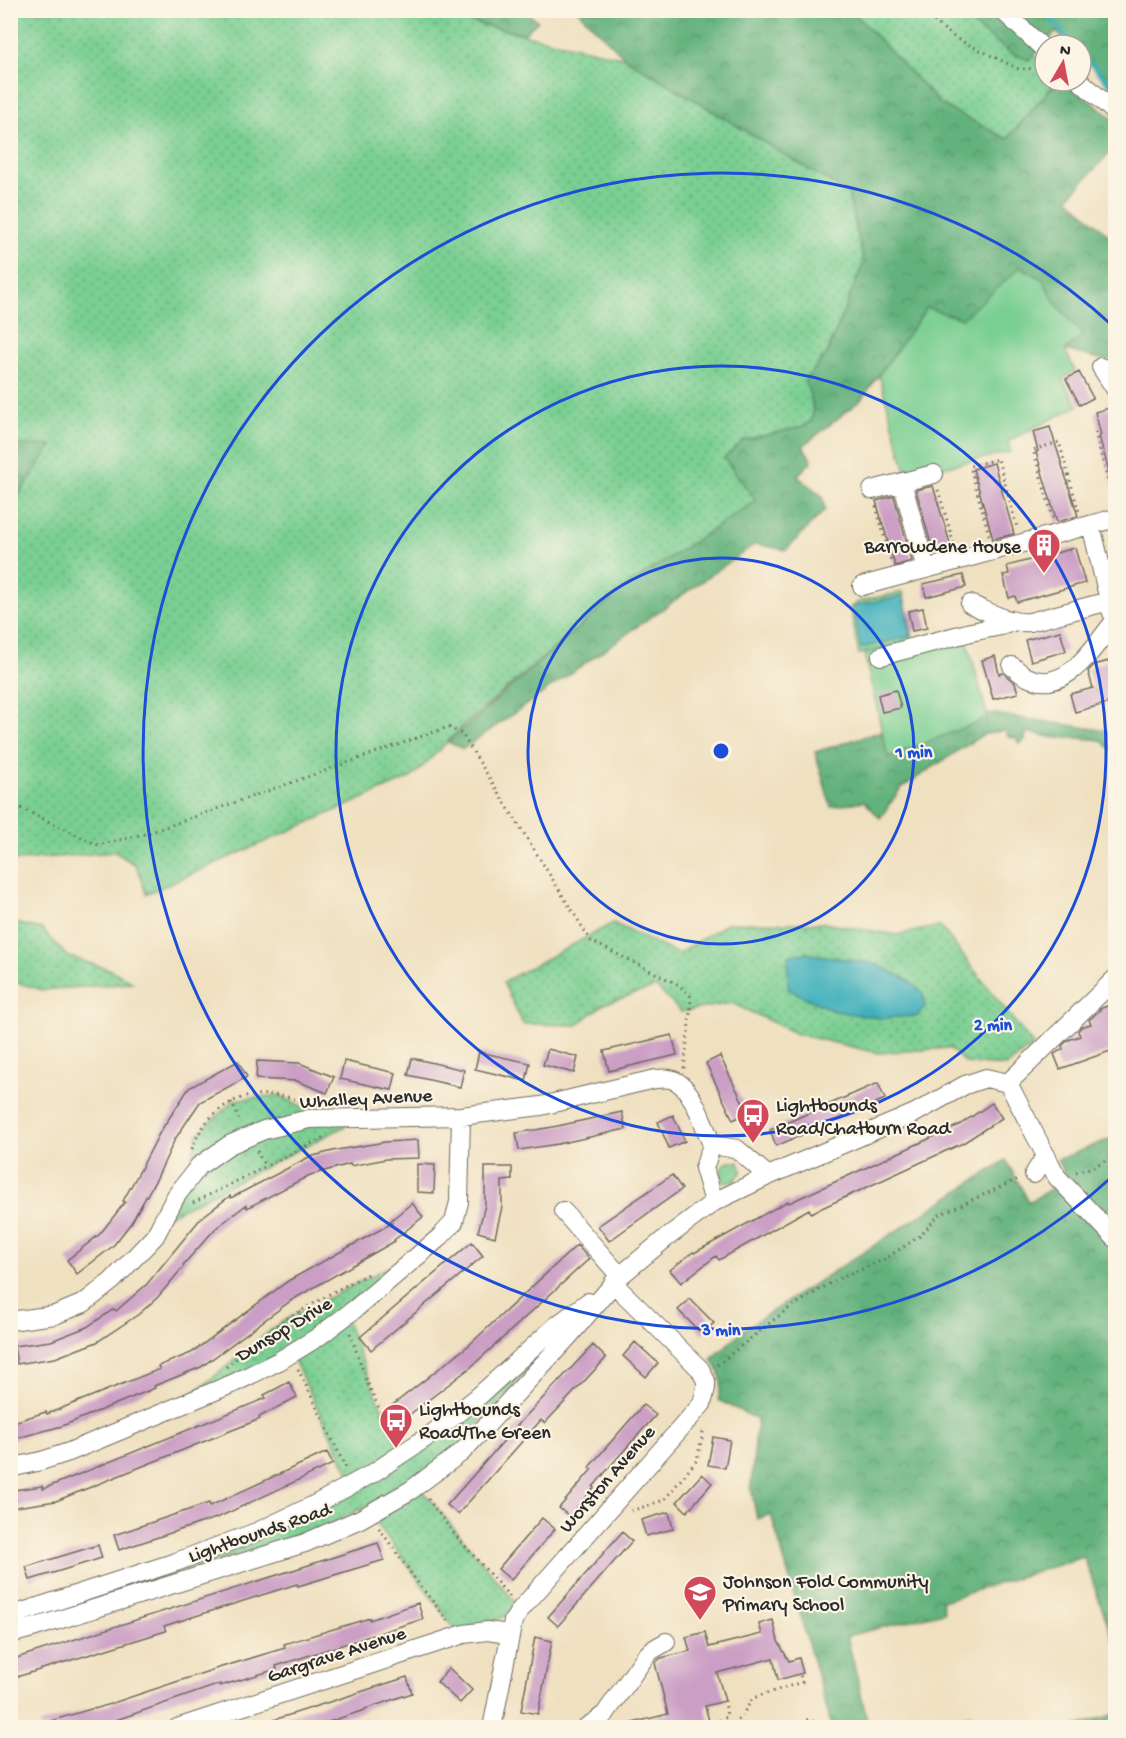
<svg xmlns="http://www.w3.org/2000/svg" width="1126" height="1738" viewBox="0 0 1126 1738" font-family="'Gochi Hand',sans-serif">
<defs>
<pattern id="grass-dots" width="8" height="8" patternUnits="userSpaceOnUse" patternTransform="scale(1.5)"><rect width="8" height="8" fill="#7acf93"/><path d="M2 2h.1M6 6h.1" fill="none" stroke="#64a878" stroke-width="1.8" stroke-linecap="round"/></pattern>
<pattern id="forest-crowns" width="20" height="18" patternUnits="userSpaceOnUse" patternTransform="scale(1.5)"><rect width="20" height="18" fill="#63b27d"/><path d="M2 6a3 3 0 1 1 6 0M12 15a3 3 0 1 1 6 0" fill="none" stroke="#529167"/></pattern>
</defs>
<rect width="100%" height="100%" fill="#fcf5e5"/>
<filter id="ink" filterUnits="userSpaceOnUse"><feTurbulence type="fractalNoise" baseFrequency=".0167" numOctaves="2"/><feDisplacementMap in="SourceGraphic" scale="12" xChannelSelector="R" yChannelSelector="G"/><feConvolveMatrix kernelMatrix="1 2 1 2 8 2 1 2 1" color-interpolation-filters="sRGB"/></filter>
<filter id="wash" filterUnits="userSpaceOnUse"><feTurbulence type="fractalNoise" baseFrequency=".008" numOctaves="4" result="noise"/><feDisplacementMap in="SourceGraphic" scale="24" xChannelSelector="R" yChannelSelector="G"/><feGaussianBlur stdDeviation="1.35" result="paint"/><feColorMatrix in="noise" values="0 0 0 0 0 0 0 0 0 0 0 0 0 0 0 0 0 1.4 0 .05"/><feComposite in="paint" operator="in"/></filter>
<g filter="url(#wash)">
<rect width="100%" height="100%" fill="#efe0c0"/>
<path fill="url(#grass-dots)" stroke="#527d5f" stroke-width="1.5" fill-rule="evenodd" d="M11,11H422L625,58L848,193L864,262L827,353L805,381C811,396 815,406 811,422L801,427L756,501L625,587L463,726L412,777L146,894L136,865L115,852L11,861Z
M852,11H955L1011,53L1029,60L1034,55L1045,66V81H1057L1007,139L940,104Z
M903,592L914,642L859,654L850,607L860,601Z
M10,922L42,929L67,956L111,970L133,983L42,990L11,981Z
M613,923L678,954L727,923H824L897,935L940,926L1033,1045L1006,1066L965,1063L949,1048L878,1053L797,1034L732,1003L681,1012L656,987L604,1004L577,1025L523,1024L503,982ZM805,953L874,964L908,980Z
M279,1095L325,1118L363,1117L164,1218L188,1180L197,1135L234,1100Z
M728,1162H739L742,1171L735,1181L725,1183L721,1177L722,1167Z
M431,1245L344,1317L401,1454L354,1483L291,1354L184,1401L280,1323Z
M564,1328L567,1330L452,1451L419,1478L332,1524L197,1568L18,1623V1618L353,1491Z
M418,1485L521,1609L460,1636L370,1514Z"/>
<path fill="url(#forest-crowns)" stroke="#476e54" stroke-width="1.5" d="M422,11H525L538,21L524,34Z
M578,11H852L940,104L1007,139L1057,81H1063L1115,120V147L1068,198L1115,241V359L1103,360L1065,350L1083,335L1055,303L1043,280L962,319L927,308L861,400L803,446L812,461L797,476L822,496L825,510L786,550L755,544L463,749L448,742L625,587L756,501L724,458L744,440L801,427L811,422C815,406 811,396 805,381L827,353L864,262L848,193L625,58Z
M955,11H1114L1116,13L1115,87L1081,55V45H1070L1056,32L1029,60L1011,53Z
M11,445H52L11,507L10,445Z
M987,713L1115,732V753L1101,740L1067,737L1056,738L1026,732L1025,740L1020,744L1016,738L1008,737L1005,730L982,735L901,788L880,818L864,801L831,807L815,752L882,731L888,757L986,719Z
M1115,1137V1645L1084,1557L942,1601L944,1612L847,1636L869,1727H832L771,1514L757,1519L751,1487L757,1419L718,1400C723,1380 722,1376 712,1359L743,1330L1006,1160L1029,1202L1068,1179L1057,1160Z
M970,1714L973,1727H916Z
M1115,1714V1727H1074Z"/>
<path fill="#7acf93" stroke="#527d5f" stroke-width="1.5" d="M1021,267L1043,280L1055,303L1083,335L1065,350L1075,371L1062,379L1078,406L1008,441L1011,452L907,475L879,375L927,308L962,319Z
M963,627L987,713L986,719L888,757L864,653L914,642Z"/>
<path fill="#41b0bc" stroke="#366e74" stroke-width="1.5" d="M903,596L911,636L861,648L853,608L859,605Z
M805,953L875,964L908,980L923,993L925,1007L917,1016L881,1018L834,1011L788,989V956Z"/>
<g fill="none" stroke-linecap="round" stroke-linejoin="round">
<path stroke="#41b0bc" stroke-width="4.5" d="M1043,10L1074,45
M1081,53L1116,91"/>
</g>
<g id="blocks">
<path fill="#ca9ec5" d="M1079,372L1093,398L1080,405L1066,379Z
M1113,407L1116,419V481L1112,482L1099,436L1101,435L1095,412Z
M1050,427L1078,516L1057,522L1036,452L1038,451L1033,432Z
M994,463L1014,534L993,539L973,469Z
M933,486L952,550L934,555L916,490Z
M894,496L912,561L895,566L876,501Z
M1075,548L1085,583L1017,602L1015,596L1009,598L1003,575L1009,574L1007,566Z
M963,575L966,587L926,597L923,584Z
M923,608L927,628L912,631L908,611Z
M1060,631L1066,651L1031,661L1025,640Z
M995,656L999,674L1003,673L1015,683L1018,693L993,699L982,660Z
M1109,661L1116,687V701L1075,712L1070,694L1093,688L1088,671L1094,665Z
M896,690L901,708L882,712L878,695Z
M1110,1005L1116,1021V1030L1112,1032L1116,1043V1049L1060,1069L1054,1054L1063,1049L1062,1046L1068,1040L1080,1036L1078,1031L1081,1027L1091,1024L1089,1020L1102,1008Z
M672,1035L677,1055L609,1071L604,1051Z
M548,1049L578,1057L574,1073L543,1065Z
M479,1052L530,1063L526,1081L475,1069Z
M720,1056L748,1113L733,1120L706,1063Z
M412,1058L464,1070L460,1087L408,1075Z
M238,1061L247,1077L200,1102L175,1139L157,1178L131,1223L113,1246L77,1274L67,1260L100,1234L125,1202L123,1201L143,1165L160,1132L189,1088Z
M257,1061L299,1063L334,1077L327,1093L297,1081L256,1079Z
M344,1061L396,1073L392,1090L340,1079Z
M878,1083L885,1099L776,1146L770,1130Z
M992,1103L1002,1118L963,1143L811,1213L809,1209L719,1260L716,1256L681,1283L670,1270L693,1252L694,1253L788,1201L789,1203L959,1125Z
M622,1112L626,1129L558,1144L519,1150L516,1133L553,1127Z
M673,1115L685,1141L669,1148L658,1122Z
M418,1140L419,1158L386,1159L351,1166L350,1164L310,1175L247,1208L246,1205L215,1229L183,1265L184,1266L158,1297L139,1314L97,1342L55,1358L17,1364L14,1346L51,1341L87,1327L114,1309L116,1311L147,1284L201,1218L230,1196L231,1198L309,1157L337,1150L385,1142Z
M417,1164L435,1165L434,1193L417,1192Z
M485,1167H512V1180L502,1181V1207L495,1237L478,1232L485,1205Z
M672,1175L682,1189L609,1241L598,1226Z
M412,1203L423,1217L394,1240L395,1241L292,1300L201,1367L154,1386L155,1388L62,1426L10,1440V1423L46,1412L47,1414L160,1369L158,1366L191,1353L288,1281L392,1223L390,1221Z
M472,1242L483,1256L371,1350L360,1337Z
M577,1245L589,1259L471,1367L400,1422L389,1408L469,1345Z
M690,1299L714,1323L702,1334L678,1310Z
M635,1342L658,1363L646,1377L623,1356Z
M593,1345L606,1358L545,1423L541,1420L458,1514L447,1505L524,1418Z
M289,1382L297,1397L259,1417L260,1419L56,1501L10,1508V1502L16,1500L14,1490L42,1486L43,1489L266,1398L264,1395Z
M643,1405L656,1415L612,1464L593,1487L594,1488L569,1516L559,1508L592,1469L589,1467Z
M713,1437L730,1440L725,1468L708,1465Z
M327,1452L333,1464L219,1517L119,1550L114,1535L209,1503L210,1506Z
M702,1474L712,1483L687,1512L677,1502Z
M669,1512L673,1529L646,1536L641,1520Z
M542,1518L555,1529L511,1580L498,1569Z
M622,1532L632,1541L558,1626L548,1617Z
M378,1543L384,1560L298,1586L297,1584L164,1626L166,1631L10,1679V1660Z
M98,1545L102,1558L30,1580L26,1567Z
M418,1603L423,1619L276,1666L277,1669L220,1686V1684L93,1728H41L40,1724L94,1708L95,1709L215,1669L285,1648L284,1644L370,1618V1620Z
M773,1620L778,1641L789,1661L799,1658L803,1673L778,1680L773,1658L717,1673L725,1701L705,1706L711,1728H633L632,1723L668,1714L655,1663L661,1658L690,1651L686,1637L705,1632L709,1647L762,1634L759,1624Z
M535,1637L552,1641L538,1714L521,1711Z
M449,1668L472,1690L460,1703L437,1682Z
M407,1677L412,1693L365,1709V1710L310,1728H258V1725Z"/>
</g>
</g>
<g filter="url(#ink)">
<use href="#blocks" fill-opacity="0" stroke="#706a5f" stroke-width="1.5"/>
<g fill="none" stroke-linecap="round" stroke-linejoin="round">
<defs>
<path id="minor" d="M1002,10L1045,50
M1080,81L1116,113
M1101,367L1116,390
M902,482L926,569
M872,490L934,474
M1091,525L1112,613
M862,586L1116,518
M970,604C989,612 1009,624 1030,622L1109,601
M881,656L971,632L1001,626L1012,622
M1012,666C1016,669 1021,674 1027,677C1066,696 1093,647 1114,622
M1008,1083L1057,1177L1116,1239
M1008,1083L1116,978
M712,1145L737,1149L768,1176
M1034,1174L1046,1155
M563,1211L620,1276
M10,1321L55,1315L84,1303L112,1281L155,1236L176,1196L199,1166L229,1145L264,1130L309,1119L461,1116L541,1106L655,1079C660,1079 665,1078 670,1079C692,1083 704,1126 712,1145L704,1168L714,1202
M10,1468L41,1461L69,1452L234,1383L279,1361L318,1337L355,1309L440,1237L454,1222L459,1202L461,1116
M10,1616L176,1562L259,1531L314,1505L373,1473L433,1433L480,1395L556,1326L588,1302
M10,1634L36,1627L305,1543L360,1519L411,1490L462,1452L569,1336L620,1276L666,1238L714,1202L768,1176L915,1113L965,1085L986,1078L1008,1083
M177,1728L464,1634L487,1631L509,1634
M492,1728L513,1621L521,1609L702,1404L706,1388V1381L700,1369L613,1283
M585,1728L596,1721L605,1714L645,1657L652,1650L666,1642"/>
</defs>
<use href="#minor" stroke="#706a5f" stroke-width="20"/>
<path stroke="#706a5f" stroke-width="3" stroke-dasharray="1.5 4.5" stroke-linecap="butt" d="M920,10L955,38L1019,69L1043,68
M1095,432L1114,503
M938,490L954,544
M876,506L891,561
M1053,518L1033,450L1059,442L1079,512
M989,535L970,466L998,459L1017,527
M10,803L98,845L149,833L448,727L462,734L591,941L679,985L690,996L691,1005L684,1069
M231,1102L241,1122
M192,1149C210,1098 258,1083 306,1103
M257,1151L265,1167
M1076,1172L1093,1167L1116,1155
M193,1203L326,1136
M300,1311L308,1323
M350,1333L367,1382L394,1441
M717,1365L785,1311L834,1281L885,1259L920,1236L939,1215L1018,1179
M226,1367L280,1323L335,1291L368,1274
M298,1369L346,1468
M428,1499L451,1530L510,1597
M631,1511L664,1500L697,1460L704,1428
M379,1528L418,1583L448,1621
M715,1728L713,1723L727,1717L725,1701
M728,1728L741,1717L753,1698L802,1682L800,1674
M778,1728L798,1724L809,1719L816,1723L818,1728"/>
<use href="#minor" stroke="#fff" stroke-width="18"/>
</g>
</g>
<g fill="none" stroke="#1d4ed8" stroke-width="3">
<circle cx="721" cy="751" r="193"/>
<circle cx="721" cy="751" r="385"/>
<path d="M1115 1174A578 578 0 1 1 1115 328"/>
</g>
<defs>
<symbol id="building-pin" viewBox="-11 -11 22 30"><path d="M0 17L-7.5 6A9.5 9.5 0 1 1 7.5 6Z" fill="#d1495b" stroke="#fcf5e5"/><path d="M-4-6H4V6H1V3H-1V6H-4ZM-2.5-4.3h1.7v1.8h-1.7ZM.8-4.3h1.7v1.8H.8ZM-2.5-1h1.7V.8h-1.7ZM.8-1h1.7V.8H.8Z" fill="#fff"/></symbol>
<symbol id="bus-pin" viewBox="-11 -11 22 30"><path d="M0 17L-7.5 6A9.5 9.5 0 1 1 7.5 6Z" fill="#d1495b" stroke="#fcf5e5"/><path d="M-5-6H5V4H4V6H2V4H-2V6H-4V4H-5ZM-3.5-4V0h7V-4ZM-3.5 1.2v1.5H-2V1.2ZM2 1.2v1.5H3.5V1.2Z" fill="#fff"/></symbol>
<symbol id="school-pin" viewBox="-11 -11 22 30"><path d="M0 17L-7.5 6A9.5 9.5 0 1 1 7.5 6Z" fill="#d1495b" stroke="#fcf5e5"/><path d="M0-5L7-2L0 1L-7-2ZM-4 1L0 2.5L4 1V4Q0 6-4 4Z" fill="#fff"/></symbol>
</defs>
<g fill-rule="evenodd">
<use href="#building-pin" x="1025" y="526" width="38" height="52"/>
<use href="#bus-pin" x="734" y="1096" width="38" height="52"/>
<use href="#bus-pin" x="377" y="1401" width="38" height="52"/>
<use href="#school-pin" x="681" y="1573" width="38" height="52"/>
</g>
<g text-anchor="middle" stroke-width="4.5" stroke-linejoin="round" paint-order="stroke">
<g font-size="20" fill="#2b2b2b" stroke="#fcf5e5" text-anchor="start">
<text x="1021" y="552" text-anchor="end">Barrowdene House</text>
<text x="776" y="1111">Lightbounds<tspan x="776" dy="23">Road/Chatburn Road</tspan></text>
<text x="419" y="1415">Lightbounds<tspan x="419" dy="23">Road/The Green</tspan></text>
<text x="723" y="1587">Johnson Fold Community<tspan x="723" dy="23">Primary School</tspan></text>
</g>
<g font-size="20" fill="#2b2b2b" stroke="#fcf5e5">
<text transform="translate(366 1097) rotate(-3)" y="7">Whalley Avenue</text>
<text transform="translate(283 1328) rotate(-31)" y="7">Dunsop Drive</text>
<text transform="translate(606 1478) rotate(-49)" y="7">Worston Avenue</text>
<text transform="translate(259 1531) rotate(-19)" y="7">Lightbounds Road</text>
<text transform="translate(336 1653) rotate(-18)" y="7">Gargrave Avenue</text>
</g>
</g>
<circle cx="721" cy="751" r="9" fill="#1d4ed8" stroke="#fcf5e5" stroke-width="3"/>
<g font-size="18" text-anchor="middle" font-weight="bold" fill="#1d4ed8" stroke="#fcf5e5" stroke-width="4.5" stroke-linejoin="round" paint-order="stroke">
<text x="914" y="757">1 min</text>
<text x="993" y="1030">2 min</text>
<text x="721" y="1335">3 min</text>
</g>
<rect width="1126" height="1738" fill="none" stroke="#fcf5e5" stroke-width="36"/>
<g transform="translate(1063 63) rotate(10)"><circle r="28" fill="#fcf5e5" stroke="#a8a49b" stroke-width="1.5"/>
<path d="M0-4.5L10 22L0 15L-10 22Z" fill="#d1495b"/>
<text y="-9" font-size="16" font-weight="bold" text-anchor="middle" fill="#2b2b2b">N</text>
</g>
</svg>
